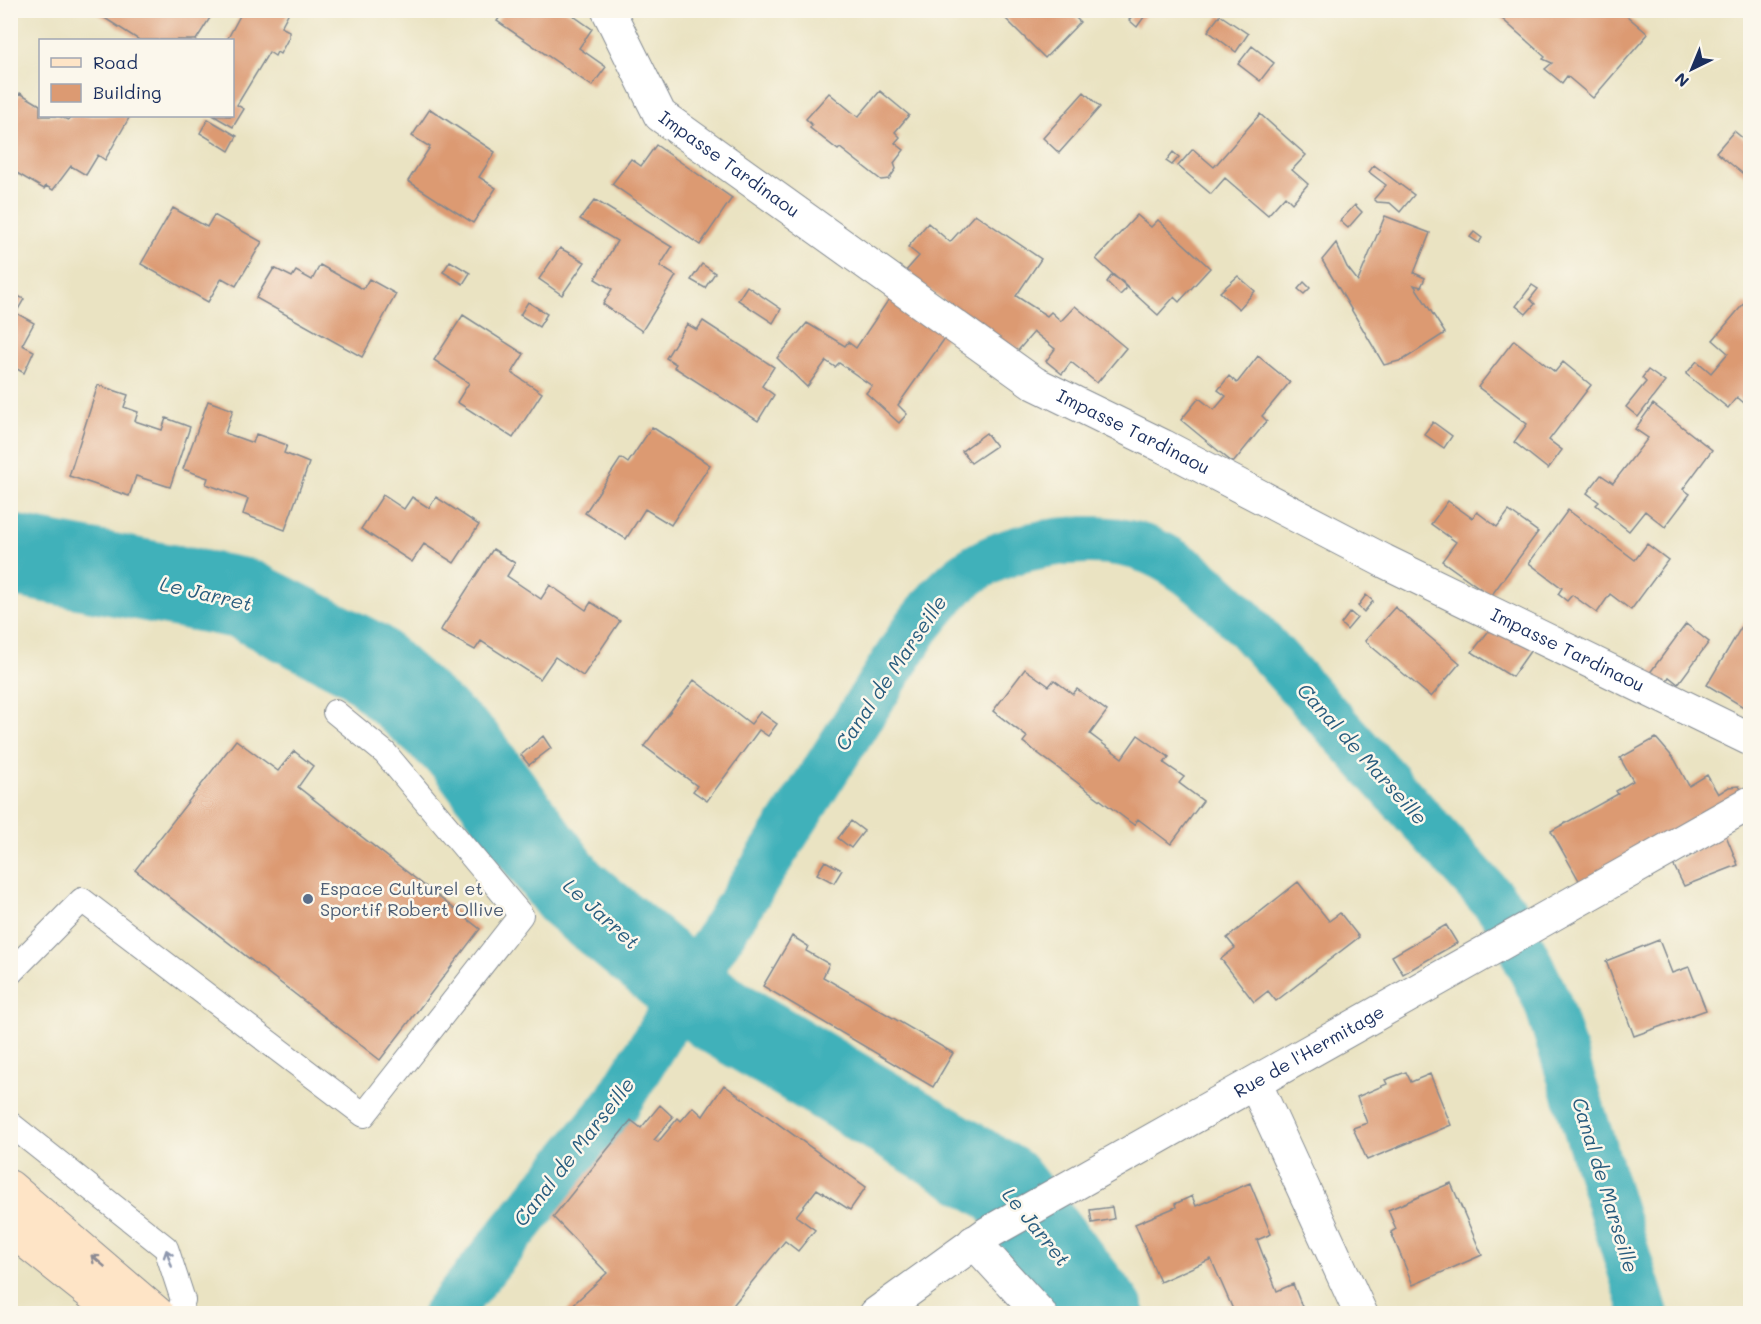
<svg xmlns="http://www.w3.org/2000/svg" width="1761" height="1324" viewBox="0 0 1761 1324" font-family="Mali,sans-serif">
<rect width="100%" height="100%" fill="#fbf7ec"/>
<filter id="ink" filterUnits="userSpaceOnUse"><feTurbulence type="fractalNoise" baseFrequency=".0167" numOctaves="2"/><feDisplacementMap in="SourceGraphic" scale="12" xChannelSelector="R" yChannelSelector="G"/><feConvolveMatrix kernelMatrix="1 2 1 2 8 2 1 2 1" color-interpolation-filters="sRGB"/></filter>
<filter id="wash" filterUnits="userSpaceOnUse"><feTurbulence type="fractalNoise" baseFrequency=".008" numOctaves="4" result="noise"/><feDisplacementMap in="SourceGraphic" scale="24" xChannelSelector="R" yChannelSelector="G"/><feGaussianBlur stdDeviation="1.35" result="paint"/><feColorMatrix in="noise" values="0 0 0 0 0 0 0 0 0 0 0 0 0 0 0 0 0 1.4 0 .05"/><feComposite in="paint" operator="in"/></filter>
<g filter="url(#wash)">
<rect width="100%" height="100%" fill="#eae3c2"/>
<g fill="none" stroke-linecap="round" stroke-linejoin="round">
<path stroke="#40b1ba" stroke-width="48" d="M446,1314L617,1103L711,950L917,627C934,606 949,586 971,571C1016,541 1100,530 1151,551C1187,566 1217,595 1244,623L1504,912L1547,1001L1645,1314"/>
<path stroke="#40b1ba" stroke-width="82" d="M10,555L244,599L365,660L464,749L570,891L714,1011L1004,1185L1104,1314"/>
</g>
<g id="blocks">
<path fill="#dc9a72" d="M92,10H215L196,40H139Z
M243,10H290L281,27L289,31V37L280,54L277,52L275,56L269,52L237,105L244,109L233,127L214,116H232V40H227Z
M505,10H565L592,29L579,48L606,67L592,86L497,21Z
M997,10H1068L1080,22L1045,58Z
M1137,10H1149L1137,27L1129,20Z
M1492,10H1592L1597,14L1600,10H1620L1648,34L1593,98L1567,76L1562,83L1545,69L1552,63L1543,59L1545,57Z
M1220,15L1248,34L1236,52L1208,31Z
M1252,46L1274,63L1260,81L1238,64Z
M880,91L909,115L895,132L900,137L895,143L904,150L894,163L896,169L889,179L881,180L840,148L838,150L810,128L812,125L806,119L829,93L858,117Z
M1084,92L1100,107L1059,153L1043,138Z
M20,93L40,105V116H59L68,120L71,116H124L129,118L105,160L98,155L86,175L71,166L53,190L46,186L44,189L10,169V134L15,125L10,123V109Z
M430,109L495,152L479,177L496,188L473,223L408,181L430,147L412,136Z
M1260,114L1306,155L1292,170L1308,184L1292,203L1285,196L1268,215L1225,178L1211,194L1178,166L1193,149L1214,167Z
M208,119L237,136L229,151L200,133Z
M1734,131L1750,144V172L1747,177L1716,152Z
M656,145L732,198L700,245L612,184L631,159L641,166Z
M1173,152L1179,157L1172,165L1166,161Z
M1374,165L1414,195L1400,212L1390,203L1377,202L1374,199L1386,185L1369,172Z
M595,200L672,247L660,266L676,276L642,331L603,304L612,289L595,279L617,241L580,219Z
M1355,205L1362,212L1348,228L1340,221Z
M173,208L207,227L214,215L262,242L236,286L222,278L208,302L141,264Z
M975,214L1041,259L1016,296L1047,316L1051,312L1061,321L1075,306L1126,348L1097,383L1071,362L1062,374L1046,361L1055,349L1034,332L1015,354L905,272L919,256L908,247L928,223L950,242Z
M1137,215L1151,227L1158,220L1210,268L1179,302L1174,297L1158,315L1096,259Z
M1385,216L1430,233L1414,273L1425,278L1421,287L1414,285L1445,333L1403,360L1384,365L1322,260L1336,243L1347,267L1358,281Z
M1474,232L1482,238L1479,243L1470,237Z
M560,248L585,262L562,295L539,279Z
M450,261L470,273L463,284L443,272Z
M702,264L715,273L705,288L691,280Z
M320,265L363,289L369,279L396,294L362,357L256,298L274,268L292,277L296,271L312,280Z
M1112,275L1123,282L1126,289L1120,295L1107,282Z
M1238,276L1255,291L1239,309L1220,292Z
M1304,282L1310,288L1304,294L1298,289Z
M1532,285L1538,289L1530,299L1535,304L1526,314L1516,306Z
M747,286L781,309L773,323L738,300Z
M10,292L24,299L16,313L34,323L22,345L34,351L24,373L10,365Z
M893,293L950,331L898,405L907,414L899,423L866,393L872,386L839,363L835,367L826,361L807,387L777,358L807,323L845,346L848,342L856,348Z
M528,302L547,314L539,327L520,315Z
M1745,302L1750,307V408L1737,397L1728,408L1686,374L1697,361L1711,373L1728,353L1713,340Z
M463,315L524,354L512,373L542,393L513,438L457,402L469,383L434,360Z
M703,321L774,367L762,386L774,395L758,421L674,367L676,364L666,358L687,324L697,330Z
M1514,340L1555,372L1563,362L1591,385L1549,440L1562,450L1548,469L1514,442L1527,424L1478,387Z
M1258,356L1290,382L1262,416L1267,421L1233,463L1181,420L1199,398L1214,410L1226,396L1218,390L1229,376L1237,383Z
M1648,370L1665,382L1638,417L1626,407L1646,382L1642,378Z
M98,385L128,395L124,407L138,412L135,421L162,430L166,418L190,427L170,487L136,476L129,496L69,476Z
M208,401L233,410L225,433L253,443L256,434L287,445L284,453L309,463L285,530L243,514L248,499L206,484L208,478L183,469Z
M1653,404L1712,450L1683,489L1690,494L1665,527L1645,511L1629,531L1596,505L1599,502L1587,493L1601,475L1613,483L1648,438L1635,429Z
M1433,422L1452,436L1444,448L1424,434Z
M652,427L710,465L671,525L645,509L626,539L585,513L621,458L628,463Z
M986,433L996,446L971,463L962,451Z
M383,495L404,509L412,497L429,508L436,497L479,525L454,563L424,544L412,562L361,529Z
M1448,501L1472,518L1477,512L1497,527L1509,511L1538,532L1491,596L1442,561L1456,542L1431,524Z
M1568,510L1635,560L1647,544L1668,560L1631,610L1610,594L1597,613L1572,595L1567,601L1558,594L1562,588L1529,563Z
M493,549L515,563L507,576L541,599L550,585L586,610L591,602L620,621L583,676L555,657L540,679L481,641L475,650L440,631Z
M1366,595L1373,601L1364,612L1358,606Z
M1395,607L1460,663L1431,697L1365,641Z
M1350,612L1357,618L1347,630L1341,624Z
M1746,619L1750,622V711L1707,685Z
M1686,624L1709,642L1678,684L1669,677L1664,686L1646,678Z
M1491,628L1533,647L1512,677L1472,652Z
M1025,669L1049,686L1054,680L1073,694L1077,689L1107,711L1090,734L1122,758L1138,735L1169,757L1164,763L1184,777L1179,783L1203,801L1171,844L1138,819L1134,825L1023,742L1027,737L993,711Z
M694,680L751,724L760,712L777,724L768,736L759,730L707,801L693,791L697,786L644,746Z
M543,736L551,748L529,765L521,755Z
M1656,738L1675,760L1689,786L1707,775L1718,794L1729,787L1739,786L1743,793L1580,882L1551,831L1618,794L1616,791L1633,781L1620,758Z
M236,740L278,771L294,751L313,766L298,787L480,929L380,1060L135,870Z
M851,821L864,831L851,848L838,838Z
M1725,833L1738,865L1684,886L1673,864Z
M825,861L842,870L834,883L817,874Z
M1298,882L1329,921L1340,913L1359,937L1276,1001L1268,991L1254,1002L1221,959L1235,948L1227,938Z
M1446,925L1457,943L1403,974L1392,956Z
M792,936L808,946L806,951L829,964L823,977L953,1053L933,1087L763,986Z
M1659,940L1672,973L1689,967L1706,1010L1634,1036L1606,961Z
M1406,1072L1411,1082L1430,1074L1451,1125L1367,1160L1353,1128L1367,1123L1357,1097L1387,1084L1385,1080Z
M724,1085L866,1187L850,1210L817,1189L796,1216L815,1230L798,1251L785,1241L726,1314H563L607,1273L553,1217L631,1120L641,1128L660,1105L673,1117L654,1140L658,1142L678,1118L681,1121L693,1107L703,1116Z
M1250,1183L1271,1234L1257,1240L1277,1291L1293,1284L1305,1314H1235L1211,1259L1160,1282L1135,1224L1176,1207L1175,1204L1192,1196L1196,1206Z
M1451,1183L1482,1255L1413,1285L1391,1232L1396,1229L1388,1210Z
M1112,1207L1114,1219L1092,1223L1090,1210Z"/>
</g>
</g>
<g filter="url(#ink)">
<use href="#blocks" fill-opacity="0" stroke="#828990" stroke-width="1.5"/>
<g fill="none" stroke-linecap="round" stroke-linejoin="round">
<defs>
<path id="lane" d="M10,973L82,900L364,1115L521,915L385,753L335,712
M10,1124L166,1248L183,1300L178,1314"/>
<g id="street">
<path id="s1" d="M608,10L660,115L1034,383L1163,446L1384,561L1750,739"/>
<path d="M1255,1083L1361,1314"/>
<path d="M974,1242L1040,1314"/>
<path id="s2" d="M876,1314L988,1233L1750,803"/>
</g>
<path id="secondary" d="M10,1187L158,1314
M10,1229L117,1314"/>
</defs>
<use href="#lane" stroke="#828990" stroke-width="26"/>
<use href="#street" stroke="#828990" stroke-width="35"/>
<use href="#secondary" stroke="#828990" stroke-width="35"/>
<use href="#lane" stroke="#fff" stroke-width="24"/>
<use href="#street" stroke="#fff" stroke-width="33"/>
<use href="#secondary" stroke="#fee4c6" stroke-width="33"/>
</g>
<defs><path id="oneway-shaft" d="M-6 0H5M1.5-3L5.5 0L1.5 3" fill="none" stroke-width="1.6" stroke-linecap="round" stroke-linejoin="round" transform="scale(1.5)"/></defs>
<use stroke="#8d97ae" href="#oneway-shaft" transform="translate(169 1258) rotate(-108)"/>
<use stroke="#8c8a92" href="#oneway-shaft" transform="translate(98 1261) rotate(-140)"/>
</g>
<circle fill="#5c6f8a" stroke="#fbf7ec" stroke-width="2" cx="308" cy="899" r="6"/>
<g text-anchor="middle" stroke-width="5" stroke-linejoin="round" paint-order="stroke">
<g font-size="18" fill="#1b2f5e" stroke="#fbf7ec">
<text dy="6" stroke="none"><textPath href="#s1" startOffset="202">Impasse Tardinaou</textPath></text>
<text dy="6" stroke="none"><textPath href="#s1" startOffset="688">Impasse Tardinaou</textPath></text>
<text dy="6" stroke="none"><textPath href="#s1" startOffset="1174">Impasse Tardinaou</textPath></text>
<text dy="6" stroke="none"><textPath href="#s2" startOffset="507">Rue de l'Hermitage</textPath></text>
</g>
<g font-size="18" fill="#4e5e75" stroke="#fbf7ec" text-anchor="start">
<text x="320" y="895">Espace Culturel et<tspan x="320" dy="21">Sportif Robert Ollive</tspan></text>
</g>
<g font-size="20" font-style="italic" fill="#285c7e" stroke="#fbf7ec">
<text transform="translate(206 594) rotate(13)" y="7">Le Jarret</text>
<text transform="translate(891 673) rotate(-56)" y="7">Canal de Marseille</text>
<text transform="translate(1362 754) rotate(48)" y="7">Canal de Marseille</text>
<text transform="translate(601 914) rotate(42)" y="7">Le Jarret</text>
<text transform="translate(574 1152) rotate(-52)" y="7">Canal de Marseille</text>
<text transform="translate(1605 1185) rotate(73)" y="7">Canal de Marseille</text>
<text transform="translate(1036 1227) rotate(51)" y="7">Le Jarret</text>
</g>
</g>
<rect width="1761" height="1324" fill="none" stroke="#fbf7ec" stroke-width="36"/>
<rect x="39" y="39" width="195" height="78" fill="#fbf7ec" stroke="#a1a7b3" stroke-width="1.5"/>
<rect x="51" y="58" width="30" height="9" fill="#fee4c6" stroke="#a1a7b3" stroke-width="1.5"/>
<text x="93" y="69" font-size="18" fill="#1b2f5e">Road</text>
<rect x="51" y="84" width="30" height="18" fill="#dc9a72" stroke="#a1a7b3" stroke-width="1.5"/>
<text x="93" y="99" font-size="18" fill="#1b2f5e">Building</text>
<g transform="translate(1692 69) rotate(223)" stroke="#fbf7ec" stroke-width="4.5" paint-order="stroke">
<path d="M0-4.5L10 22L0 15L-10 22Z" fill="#1b2f5e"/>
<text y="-9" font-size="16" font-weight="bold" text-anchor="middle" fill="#1b2f5e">N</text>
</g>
</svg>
